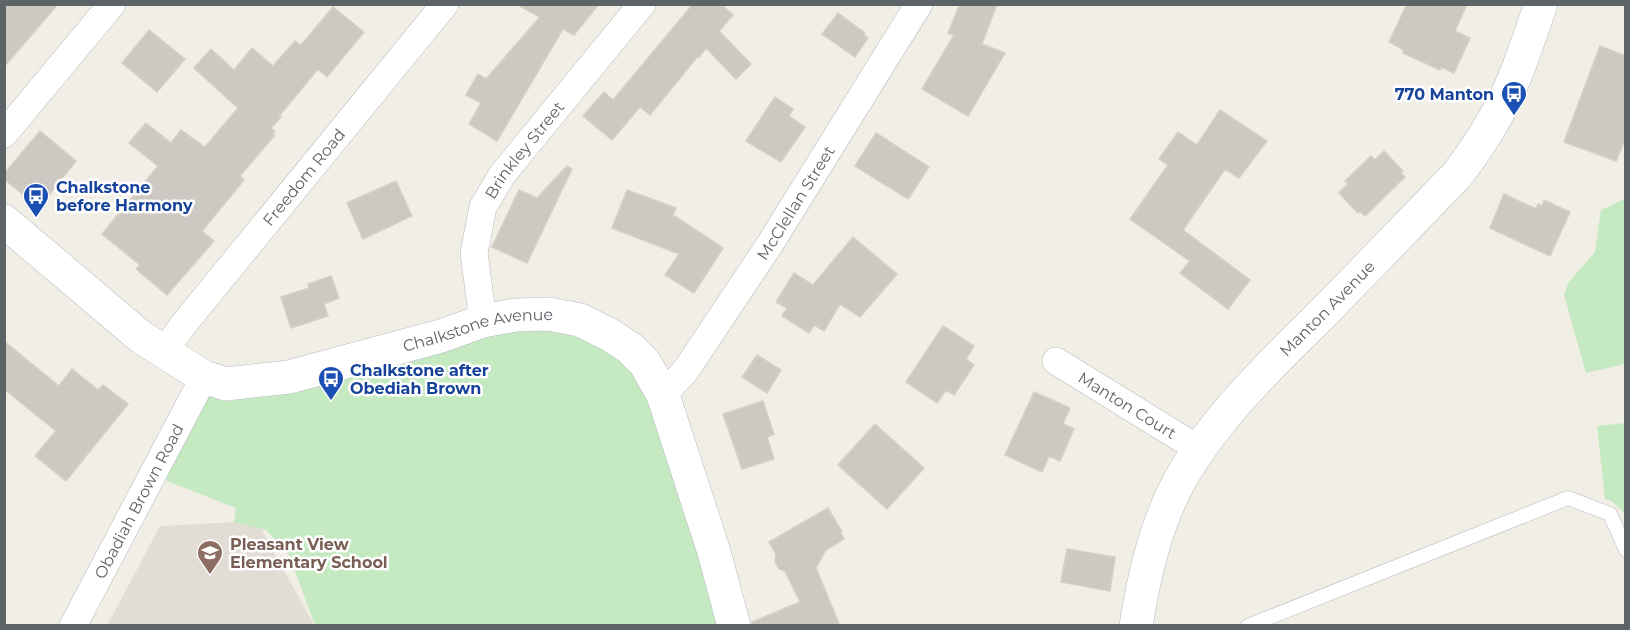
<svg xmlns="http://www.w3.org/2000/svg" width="1630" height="630" viewBox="0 0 1630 630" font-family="Montserrat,sans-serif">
<rect width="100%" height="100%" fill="#f1eee6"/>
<path fill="#e1ddd5" d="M257,521L314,625L107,626L160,526Z"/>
<path fill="#c5eac2" d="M1625,199V364L1586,373L1564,295L1568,283L1595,252L1601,210Z
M481,314L627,344L737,625H315L289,555L266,530L234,522L236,508L151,475L207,365L236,371L306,364Z
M1625,423H1626L1625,514L1612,501L1605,499L1597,426Z"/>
<path fill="#ccc9c3" stroke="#d6cfc4" stroke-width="1.5" d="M4,4H58L4,67Z
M516,4H599L574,35L563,29L497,141L469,124L481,103L466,95L478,74L486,79L540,17Z
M693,4H721L733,15L719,31L751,64L736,79L706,48L699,57L698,56L650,115L640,107L612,140L583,116L604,92L613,100Z
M960,4H997L982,44L1005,53L968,116L922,89L954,35L948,33Z
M1407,4H1467L1455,31L1470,38L1454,73L1441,67L1440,70L1403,53L1404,50L1389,42Z
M333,7L364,32L327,77L318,69L279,116L281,117L271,128L275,132L273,134L274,136L240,176L244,180L202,231L214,241L167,295L136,269L140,265L102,234L158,166L129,143L146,123L171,143L181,130L205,147L238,108L194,68L211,49L234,70L252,48L273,66L295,41L301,45Z
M838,13L865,33L864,35L868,38L855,57L822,34Z
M149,30L185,59L157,92L122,63Z
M1600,46L1626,56V138L1616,161L1564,142Z
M775,97L793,109L789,116L805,127L781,162L746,141Z
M1220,110L1267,141L1239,178L1225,169L1183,230L1250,280L1228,309L1180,273L1190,261L1130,219L1168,165L1159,159L1178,132L1197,145Z
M40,131L76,161L44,201L43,199L37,206L4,179V174Z
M876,133L929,167L908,199L855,166Z
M1384,151L1403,171L1401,173L1405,177L1365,216L1360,211L1358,213L1339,193L1348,184L1345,181L1371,156L1375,160Z
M567,166L572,169L527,263L492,247L519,190L537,198Z
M396,181L412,216L363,239L347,203Z
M627,190L676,208L673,215L723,248L694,293L665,275L679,254L612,228Z
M1504,194L1536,209L1538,204L1542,206L1544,200L1570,212L1550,256L1490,228Z
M853,237L897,274L860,317L840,304L824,331L814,325L809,333L782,316L787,308L776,302L794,273L813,285Z
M331,276L339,298L324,304L328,316L291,328L281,297L309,288L308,284Z
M943,326L974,346L966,359L974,365L954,395L946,390L937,403L906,382Z
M4,341L59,386L72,369L98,390L103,385L128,404L66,481L35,456L56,431L4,389Z
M757,355L781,370L767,393L742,377Z
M1034,392L1070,408L1063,424L1074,429L1060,461L1049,456L1042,472L1005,455Z
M763,401L774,434L767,437L774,459L742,469L723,414Z
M875,424L924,468L887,509L838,465Z
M828,508L842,532L841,533L844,539L826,550L816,568L840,626H752V622L800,602L785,571L779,569L775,561L776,554L769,542Z
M1067,549L1115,557L1110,591L1061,582Z"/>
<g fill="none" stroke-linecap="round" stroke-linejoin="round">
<defs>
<path id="lane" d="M1248,626L1568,498L1610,514L1626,550"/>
<g id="street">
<path d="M4,134L112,4"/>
<path id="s1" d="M483,321L474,253L483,207L502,175L642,4"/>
<path id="s2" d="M164,352L183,325L445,4"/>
<path id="s3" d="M1056,361L1200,450"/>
<path id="s4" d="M663,395L686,370L770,244L919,4"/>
<path id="s5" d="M73,626L204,377"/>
</g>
<g id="secondary">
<path id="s6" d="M4,221L141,337L204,377L226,384L289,377L441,336L483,321L516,315L549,314L580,320L610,335L630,348L645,363L663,395L714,552L734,626"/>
<path id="s7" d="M1136,626C1144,575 1156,523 1181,478C1215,419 1266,369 1314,322C1362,274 1409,224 1457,175C1479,146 1500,113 1514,79C1524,55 1532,29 1541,4"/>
</g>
</defs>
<use href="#lane" stroke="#b7babe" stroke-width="15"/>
<use href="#street" stroke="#b7babe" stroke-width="28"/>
<use href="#secondary" stroke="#b8bcc1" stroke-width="34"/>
<use href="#lane" stroke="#fff" stroke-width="14"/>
<use href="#street" stroke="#fff" stroke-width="27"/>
<use href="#secondary" stroke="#fff" stroke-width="33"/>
</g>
<defs>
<symbol id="bus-pin" viewBox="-11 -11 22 30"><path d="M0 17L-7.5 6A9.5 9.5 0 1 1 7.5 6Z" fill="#1a4fb4" stroke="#fff"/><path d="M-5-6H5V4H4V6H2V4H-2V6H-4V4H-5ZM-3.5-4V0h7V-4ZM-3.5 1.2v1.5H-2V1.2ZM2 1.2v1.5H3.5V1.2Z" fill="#fff"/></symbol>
<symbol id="school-pin" viewBox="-11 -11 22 30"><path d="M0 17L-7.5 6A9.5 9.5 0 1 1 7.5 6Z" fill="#8d6e63" stroke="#fff"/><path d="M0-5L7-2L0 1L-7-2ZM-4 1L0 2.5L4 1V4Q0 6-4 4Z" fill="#fff"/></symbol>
</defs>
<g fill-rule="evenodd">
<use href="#bus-pin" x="1499" y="79" width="30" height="40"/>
<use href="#bus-pin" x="21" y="181" width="30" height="40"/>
<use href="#bus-pin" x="316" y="364" width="30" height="40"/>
<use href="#school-pin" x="195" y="538" width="30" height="40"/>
</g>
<g text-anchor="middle" stroke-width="5" stroke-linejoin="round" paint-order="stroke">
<g font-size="16" font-weight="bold" fill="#164399" stroke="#fff" text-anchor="start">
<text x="1494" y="100" text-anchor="end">770 Manton</text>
<text x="56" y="193">Chalkstone<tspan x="56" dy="18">before Harmony</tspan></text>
<text x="350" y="376">Chalkstone after<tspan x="350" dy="18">Obediah Brown</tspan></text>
</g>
<g font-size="16" fill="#5e6368" stroke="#fff">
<text dy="6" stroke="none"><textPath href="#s1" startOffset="186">Brinkley Street</textPath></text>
<text dy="6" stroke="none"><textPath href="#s2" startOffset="224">Freedom Road</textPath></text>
<text dy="6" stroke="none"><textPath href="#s4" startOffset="234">McClellan Street</textPath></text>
<text dy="6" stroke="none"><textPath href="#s7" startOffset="380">Manton Avenue</textPath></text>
<text dy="6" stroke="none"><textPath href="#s6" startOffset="536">Chalkstone Avenue</textPath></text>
<text dy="6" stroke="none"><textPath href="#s3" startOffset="84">Manton Court</textPath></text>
<text dy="6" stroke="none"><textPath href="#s5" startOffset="141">Obadiah Brown Road</textPath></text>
</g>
<g font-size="16" font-weight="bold" fill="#785e54" stroke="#fff" text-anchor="start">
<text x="230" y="550">Pleasant View<tspan x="230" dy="18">Elementary School</tspan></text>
</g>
</g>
<rect width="1630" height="630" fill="none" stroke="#5e6368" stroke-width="12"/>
</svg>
